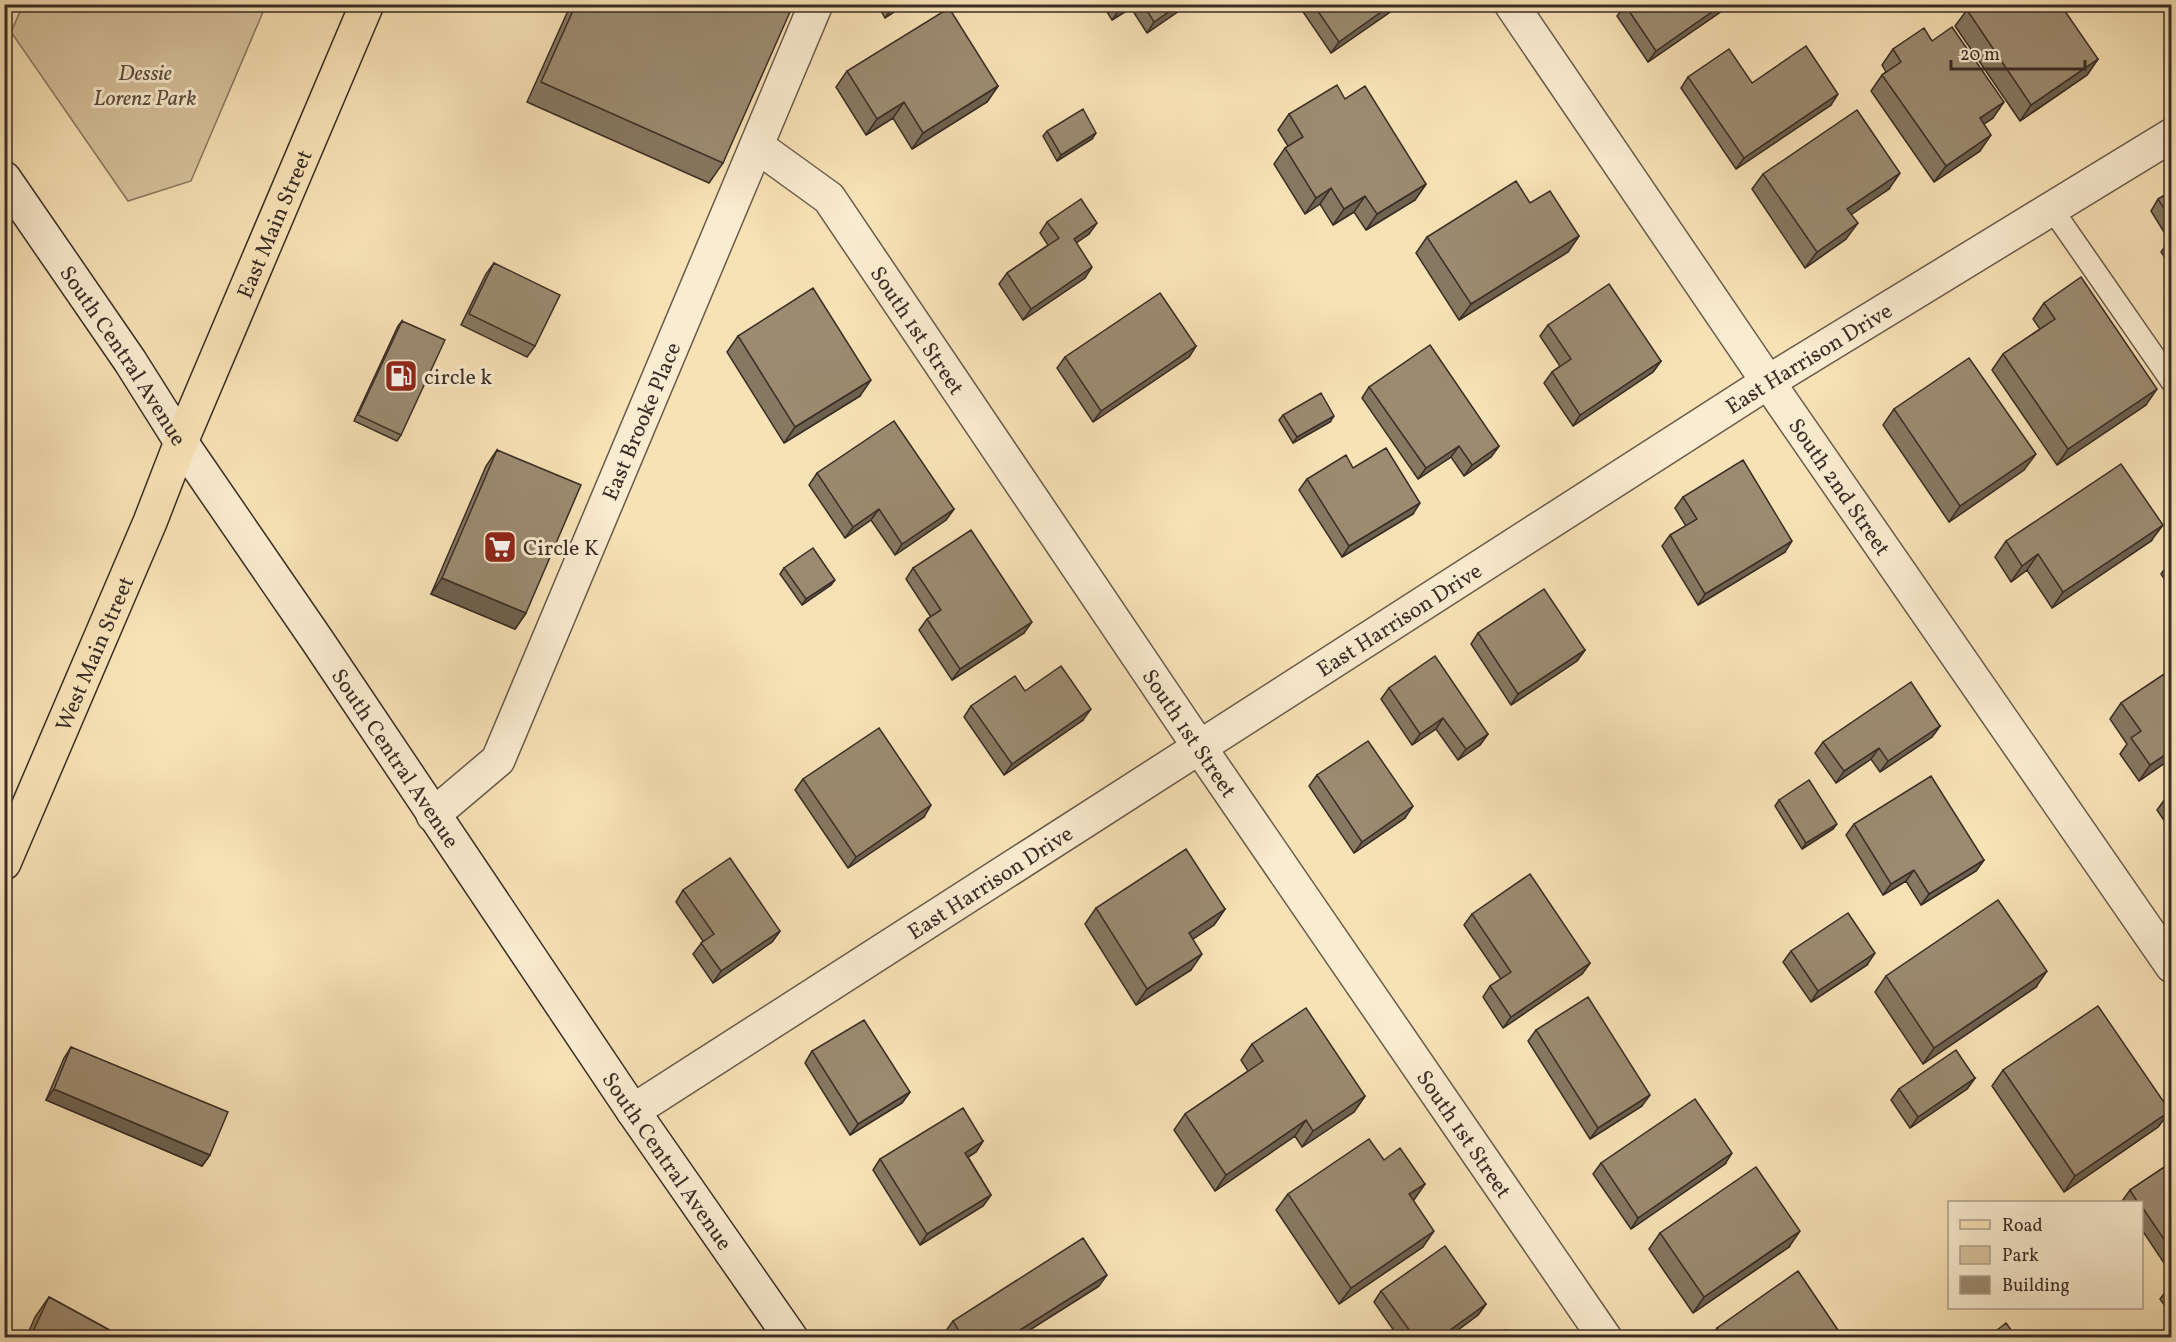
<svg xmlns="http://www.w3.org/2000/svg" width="2176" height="1342" viewBox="0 0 2176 1342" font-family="Vollkorn,serif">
<rect width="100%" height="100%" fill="#f7e2b6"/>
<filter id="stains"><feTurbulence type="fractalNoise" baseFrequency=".00333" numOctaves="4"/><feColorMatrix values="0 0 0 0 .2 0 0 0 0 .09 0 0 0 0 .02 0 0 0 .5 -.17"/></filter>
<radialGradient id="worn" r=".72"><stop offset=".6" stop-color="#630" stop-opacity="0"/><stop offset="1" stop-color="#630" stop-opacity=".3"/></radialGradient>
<path fill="#d7c39e" stroke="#887862" stroke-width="1.5" d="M23,5H266L191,181L128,201L11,32Z"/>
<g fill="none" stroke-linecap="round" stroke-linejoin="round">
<defs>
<path id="lane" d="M2052,209L2172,382"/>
<g id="street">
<path id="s1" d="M1511,4L1768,382L2172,966"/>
<path id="s2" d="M757,146L829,198L1200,748L1605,1338"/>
<path id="s3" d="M433,815L498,760L816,4"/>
<path id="s4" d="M633,1111L1768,382L2172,135"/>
</g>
<g id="secondary">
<path id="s5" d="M4,178L130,361L181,442L317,640L633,1111L791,1338"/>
</g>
<g id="primary">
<path id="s6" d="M4,863L150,522L181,442L367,4"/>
</g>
</defs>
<use href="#lane" stroke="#695a4a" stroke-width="24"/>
<use href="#street" stroke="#695a4a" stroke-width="36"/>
<use href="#secondary" stroke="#3a2d26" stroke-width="36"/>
<use href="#primary" stroke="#3a2d26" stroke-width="36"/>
<use href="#lane" stroke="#faecd0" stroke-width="21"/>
<use href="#street" stroke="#faecd0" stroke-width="33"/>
<use href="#secondary" stroke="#faecd0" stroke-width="33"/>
<use href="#primary" stroke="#f7e2b6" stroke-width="33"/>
</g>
<path fill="#867861" stroke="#3a2d26" stroke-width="1.5" d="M571,4H772L723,163L709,183L527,102Z
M877,4H906L885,18Z
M1102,4H1189L1147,33L1131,8L1112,20Z
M1300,4H1397L1393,10L1331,53L1299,6Z
M1626,4H1732L1648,62L1617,16Z
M1967,10L2098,59L2087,75L2020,121L1955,26Z
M1932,41L1993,118L1984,124L1980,151L1934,182L1871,91L1882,75L1886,72L1882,65L1893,49Z
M847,71L998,86L987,102L912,149L893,118L866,135L836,87Z
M1688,77L1752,83L1831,105L1736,169L1681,88Z
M1345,99L1426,184L1415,200L1366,230L1354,212L1333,225L1320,204L1305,214L1274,164L1285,148L1288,146L1278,130L1289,114Z
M1047,131L1092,139L1057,161L1043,136Z
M1763,174L1889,189L1851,214L1846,239L1805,268L1752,189Z
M2172,191V245L2151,211L2158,199Z
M1530,203L1579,236L1568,252L1459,320L1416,253L1427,237Z
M1047,222L1089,234L1076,243L1085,278L1023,320L999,284L1007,273L1048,245L1040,233Z
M2169,241L2172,245V268L2161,252Z
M494,263L535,346L527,357L461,325L486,274Z
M2044,303L2146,405L2057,465L1992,370L2003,354L2040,329L2033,319Z
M402,321L401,435L397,441L354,421L398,326Z
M1548,325L1661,361L1653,372L1573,426L1544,383L1552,372L1560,366L1540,336Z
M738,336L860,396L784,443L727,352Z
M1196,346L1189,357L1093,422L1057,368L1065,357Z
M1369,387L1499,446L1491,457L1464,476L1451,457L1418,479L1362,398Z
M1894,409L2024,470L1949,522L1883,425Z
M1283,415L1330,422L1293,443L1279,420Z
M497,450L526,613L515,629L431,594L486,466Z
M817,473L954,509L946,520L895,555L871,520L845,538L809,485Z
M1307,479L1413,514L1342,557L1299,490Z
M1683,497L1785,552L1698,605L1662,546L1670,535L1686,526L1675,508Z
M2006,541H2151L2052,608L2027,570L2011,582L1995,557Z
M2172,561V590L2161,574L2169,563Z
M784,568L831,585L802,605L780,574Z
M913,568L1024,633L952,680L919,630L927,619L931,617L906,579Z
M1478,633L1585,650L1577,661L1511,705L1471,644Z
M2172,669V758L2139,781L2120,754L2127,744L2110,719L2121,703Z
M1389,688L1488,734L1480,745L1458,760L1436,729L1412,745L1381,699Z
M1025,691L1083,720L1004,775L964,717L971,706Z
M1940,726L1932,737L1880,772L1871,759L1836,783L1815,753L1823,742Z
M1317,775L1405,818L1354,853L1309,786Z
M803,779L924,817L848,868L795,790Z
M2172,794V832L2157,810L2165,799Z
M1779,800L1833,829L1802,849L1775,806Z
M1854,824L1984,860L1976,871L1921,905L1906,881L1883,895L1846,835Z
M683,890L780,931L772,942L713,983L693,954L703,941L676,902Z
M1096,908L1225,909L1214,925L1193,939L1191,970L1136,1005L1085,924Z
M1472,914L1590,963L1582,974L1503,1028L1483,997L1490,986L1501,979L1464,925Z
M1791,951L1867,965L1811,1002L1783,962Z
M1886,976L2036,987L1923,1064L1875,992Z
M1536,1030L1642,1106L1590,1139L1528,1041Z
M1252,1044L1365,1096L1354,1112L1302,1147L1295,1136L1215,1191L1174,1130L1185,1114L1248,1071L1241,1060Z
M71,1047L210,1155L202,1166L46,1100L64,1058Z
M812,1051L910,1092L902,1103L850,1135L805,1063Z
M2003,1070L2170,1111L2158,1127L2064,1192L1992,1086Z
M1975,1078L1967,1089L1910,1128L1891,1100L1899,1089Z
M983,1141L976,1152L968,1157L991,1195L983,1206L920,1245L873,1170L880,1159Z
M1384,1160L1425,1184L1413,1200L1423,1247L1339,1304L1276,1210L1288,1194Z
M2172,1162V1262L2166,1266L2142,1230V1203H2123L2122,1201L2130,1190Z
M1601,1163L1725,1164L1631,1229L1593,1174Z
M1660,1233L1789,1247L1693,1313L1649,1249Z
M2172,1283V1316L2160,1299Z
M1099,1286L1017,1338H948L945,1332L953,1321Z
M1381,1291L1486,1304L1478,1315L1447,1338H1399L1374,1302Z
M49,1297L124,1338H26L35,1317Z
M1717,1328L1842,1336L1841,1338H1710Z"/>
<path fill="#6d614f" stroke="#3a2d26" stroke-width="1.5" d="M897,4H906L885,18L893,7Z
M1126,4H1133L1131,8L1112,20L1120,9Z
M1180,4H1189L1147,33L1154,22Z
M1392,4H1397L1393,10L1331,53L1339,42Z
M1723,4H1732L1648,62L1656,51Z
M2098,59L2087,75L2020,121L2031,105Z
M998,86L987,102L912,149L923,133Z
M1838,94L1831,105L1736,169L1744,158Z
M904,102L893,118L866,135L877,119Z
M2004,102L1993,118L1969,134L1980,118Z
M1096,133L1092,139L1057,161L1061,155Z
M1991,135L1980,151L1934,182L1946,166Z
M1900,173L1889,189L1836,225L1847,209Z
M1426,184L1415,200L1366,230L1377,214Z
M1331,188L1320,204L1305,214L1316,198Z
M1365,196L1354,212L1333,225L1344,209Z
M1097,223L1089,234L1066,250L1074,239Z
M1858,223L1846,239L1805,268L1817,252Z
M1579,236L1568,252L1459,320L1471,304Z
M1092,267L1085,278L1023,320L1031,309Z
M1196,346L1189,357L1093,422L1101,411Z
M1661,361L1653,372L1573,426L1580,415Z
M871,380L860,396L784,443L795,427Z
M2157,389L2146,405L2057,465L2068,449Z
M1334,416L1330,422L1293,443L1297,437Z
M1459,446L1451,457L1418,479L1426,468Z
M1499,446L1491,457L1464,476L1472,465Z
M2036,454L2024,470L1949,522L1960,506Z
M1420,503L1413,514L1342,557L1349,546Z
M879,509L871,520L845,538L853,527Z
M954,509L946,520L895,555L902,544Z
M2163,525L2151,541L2052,608L2063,592Z
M1792,541L1785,552L1698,605L1705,594Z
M2038,554L2027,570L2011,582L2022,566Z
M442,578L526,613L515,629L431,594Z
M835,580L831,585L802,605L806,599Z
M1032,622L1024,633L952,680L960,669Z
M1585,650L1577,661L1511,705L1518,694Z
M1091,709L1083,720L1004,775L1012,764Z
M1443,718L1436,729L1412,745L1420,734Z
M1940,726L1932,737L1880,772L1888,761Z
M1488,734L1480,745L1458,760L1466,749Z
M1879,748L1871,759L1836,783L1844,771Z
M2172,750V758L2139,781L2150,765Z
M931,805L924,817L848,868L856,857Z
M1413,806L1405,818L1354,853L1362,842Z
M1837,824L1833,829L1802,849L1806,843Z
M1984,860L1976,871L1921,905L1929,894Z
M1914,870L1906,881L1883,895L1891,884Z
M1225,909L1214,925L1178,949L1189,933Z
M780,931L772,942L713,983L721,971Z
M1875,953L1867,965L1811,1002L1818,991Z
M1202,954L1191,970L1136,1005L1147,989Z
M1590,963L1582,974L1503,1028L1511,1017Z
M2047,971L2036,987L1923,1064L1934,1048Z
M1975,1078L1967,1089L1910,1128L1918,1117Z
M54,1089L210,1155L202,1166L46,1100Z
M910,1092L902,1103L850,1135L858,1124Z
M1650,1095L1642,1106L1590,1139L1598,1128Z
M1365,1096L1354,1112L1302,1147L1313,1131Z
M2170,1111L2158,1127L2064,1192L2075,1176Z
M1306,1120L1295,1136L1215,1191L1226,1175Z
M983,1141L976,1152L957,1164L965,1153Z
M1732,1153L1725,1164L1631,1229L1638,1218Z
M1425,1184L1414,1200L1398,1210L1409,1194Z
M991,1195L983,1206L920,1245L927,1234Z
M1434,1231L1423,1247L1339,1304L1351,1288Z
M1800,1231L1789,1247L1693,1313L1704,1297Z
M1107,1275L1099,1286L1017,1338H1007Z
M1486,1304L1478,1315L1447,1338H1439Z"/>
<path fill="#9c8b71" stroke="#3a2d26" stroke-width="1.5" d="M576,4H772L790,12L723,163L541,82Z
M1117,4H1126L1120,9Z
M1143,4H1180L1154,22Z
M1313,4H1392L1339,42Z
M1626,4H1723L1656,51L1625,5Z
M1975,4H2060L2098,59L2031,105L1967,10Z
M949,8L998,86L923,133L904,102L877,119L847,71Z
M1952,27L2004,102L1980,118L1991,135L1946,166L1882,75L1901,62L1893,49L1924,28L1932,41Z
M1806,46L1838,94L1744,158L1688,77L1729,49L1752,83Z
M1337,85L1345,99L1365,86L1426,184L1377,214L1365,196L1344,209L1331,188L1316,198L1285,148L1303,137L1289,114Z
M1083,109L1096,133L1061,155L1047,131Z
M1857,110L1900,173L1847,209L1858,223L1817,252L1763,174Z
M1516,181L1530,203L1550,191L1579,236L1471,304L1427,237Z
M2172,191V221L2158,199Z
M1081,199L1097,223L1074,239L1092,267L1031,309L1007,273L1059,238L1047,222Z
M494,263L560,295L535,346L469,314Z
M2081,277L2157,389L2068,449L2003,354L2055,319L2044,303Z
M1609,284L1661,361L1580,415L1552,372L1571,359L1548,325Z
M813,288L871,380L795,427L738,336Z
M1160,293L1196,346L1101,411L1065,357Z
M402,321L445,340L401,435L358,415Z
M1430,345L1499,446L1472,465L1459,446L1426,468L1369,387Z
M1969,358L2036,454L1960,506L1894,409Z
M1321,393L1334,416L1297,437L1283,415Z
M894,421L954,509L902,544L879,509L853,527L817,473Z
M1386,448L1420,503L1349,546L1307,479L1346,455L1353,468Z
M497,450L581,485L526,613L442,578Z
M1743,460L1792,541L1705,594L1670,535L1697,519L1683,497Z
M2121,464L2163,525L2063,592L2038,554L2022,566L2006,541Z
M971,530L1032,622L960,669L927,619L941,610L913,568Z
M813,548L835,580L806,599L784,568Z
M1544,589L1585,650L1518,694L1478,633Z
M1435,656L1488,734L1466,749L1443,718L1420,734L1389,688Z
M1061,666L1091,709L1012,764L971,706L1015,676L1025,691Z
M2172,669V750L2150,765L2131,738L2141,731L2121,703Z
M1911,682L1940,726L1888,761L1879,748L1844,771L1823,742Z
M879,728L931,805L856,857L803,779Z
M1368,741L1413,806L1362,842L1317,775Z
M1931,776L1984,860L1929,894L1914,870L1891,884L1854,824Z
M1809,780L1837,824L1806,843L1779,800Z
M2172,794V809L2165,799Z
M1186,849L1225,909L1189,933L1202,954L1147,989L1096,908Z
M730,858L780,931L721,971L701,943L714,934L683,890Z
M1530,874L1590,963L1511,1017L1490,986L1511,972L1472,914Z
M1998,900L2047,971L1934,1048L1886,976Z
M1848,913L1875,953L1818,991L1791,951Z
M1588,997L1650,1095L1598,1128L1536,1030Z
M2098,1006L2170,1111L2075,1176L2003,1070Z
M1306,1008L1365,1096L1313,1131L1306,1120L1226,1175L1185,1114L1263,1061L1252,1044Z
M864,1020L910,1092L858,1124L812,1051Z
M71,1047L228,1112L210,1155L54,1089Z
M1956,1050L1975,1078L1918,1117L1899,1089Z
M1695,1099L1732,1153L1638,1218L1601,1163Z
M963,1108L983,1141L965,1153L991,1195L927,1234L880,1159Z
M1369,1139L1384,1160L1400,1148L1425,1184L1409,1194L1434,1231L1351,1288L1288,1194Z
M2172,1162V1251L2142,1207V1203H2138L2130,1190Z
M1756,1167L1800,1231L1704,1297L1660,1233Z
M1083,1238L1107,1275L1007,1338H963L953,1321Z
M1445,1246L1486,1304L1439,1338H1415L1381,1291Z
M1798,1271L1842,1336L1840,1338H1723L1717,1328Z
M49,1297L124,1338H30Z
M2006,1323L2017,1338H1987Z
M1506,1330L1510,1338H1495Z
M1092,1332L1096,1338H1084Z"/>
<defs>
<symbol id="fuel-square" viewBox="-11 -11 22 22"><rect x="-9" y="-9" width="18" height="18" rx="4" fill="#8f2418" stroke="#faecd0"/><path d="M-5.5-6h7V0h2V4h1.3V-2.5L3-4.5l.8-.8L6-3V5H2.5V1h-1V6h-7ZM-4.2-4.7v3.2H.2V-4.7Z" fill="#fff"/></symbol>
<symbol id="supermarket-square" viewBox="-11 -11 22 22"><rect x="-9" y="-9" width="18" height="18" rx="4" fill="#8f2418" stroke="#faecd0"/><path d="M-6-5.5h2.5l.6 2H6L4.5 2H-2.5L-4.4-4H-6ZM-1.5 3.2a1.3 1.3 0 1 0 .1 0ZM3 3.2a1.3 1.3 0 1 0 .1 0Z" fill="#fff"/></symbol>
</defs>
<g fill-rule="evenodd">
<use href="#fuel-square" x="382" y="357" width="38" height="38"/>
<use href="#supermarket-square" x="481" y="528" width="38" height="38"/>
</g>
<g text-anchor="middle" stroke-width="6" stroke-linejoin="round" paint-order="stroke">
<g font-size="22" font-style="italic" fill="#594b3e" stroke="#faecd0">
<text x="145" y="80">Dessie<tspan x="145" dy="25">Lorenz Park</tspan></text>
</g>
<g font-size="22" fill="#3a2d26" stroke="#faecd0">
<text dy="8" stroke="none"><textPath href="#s6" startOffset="694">East Main Street</textPath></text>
<text dy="8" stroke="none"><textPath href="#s2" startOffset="248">South 1st Street</textPath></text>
<text dy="8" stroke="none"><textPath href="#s5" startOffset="214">South Central Avenue</textPath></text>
<text dy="8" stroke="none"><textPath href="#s4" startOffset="1396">East Harrison Drive</textPath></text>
<text dy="8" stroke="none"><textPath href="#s3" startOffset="453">East Brooke Place</textPath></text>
<text dy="8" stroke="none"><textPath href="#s1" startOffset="584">South 2nd Street</textPath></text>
<text dy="8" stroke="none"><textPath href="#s4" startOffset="910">East Harrison Drive</textPath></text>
<text dy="8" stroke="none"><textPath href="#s6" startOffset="228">West Main Street</textPath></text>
<text dy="8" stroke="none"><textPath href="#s2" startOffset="734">South 1st Street</textPath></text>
<text dy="8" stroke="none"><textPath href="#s5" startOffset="700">South Central Avenue</textPath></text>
<text dy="8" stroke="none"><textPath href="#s4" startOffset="424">East Harrison Drive</textPath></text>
<text dy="8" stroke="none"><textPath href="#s2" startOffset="1220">South 1st Street</textPath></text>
<text dy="8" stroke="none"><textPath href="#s5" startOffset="1186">South Central Avenue</textPath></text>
</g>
<g font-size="22" fill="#3a2d26" stroke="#faecd0" text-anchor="start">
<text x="424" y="384">circle k</text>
<text x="523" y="555">Circle K</text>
</g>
</g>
<rect width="2176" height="1342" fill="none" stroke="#f7e2b6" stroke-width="24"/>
<rect x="6" y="6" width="2164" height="1330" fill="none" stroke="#3a2d26" stroke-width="3"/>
<rect x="12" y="12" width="2152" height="1318" fill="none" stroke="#3a2d26" stroke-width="1.5"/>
<rect x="1948" y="1201" width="195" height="108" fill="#faecd0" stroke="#ada08c" stroke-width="1.5"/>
<rect x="1960" y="1220" width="30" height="9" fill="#f7e2b6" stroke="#ada08c" stroke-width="1.5"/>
<text x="2002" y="1231" font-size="18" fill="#3a2d26">Road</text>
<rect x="1960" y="1246" width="30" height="18" fill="#d7c39e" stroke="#ada08c" stroke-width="1.5"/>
<text x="2002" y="1261" font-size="18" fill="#3a2d26">Park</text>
<rect x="1960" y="1276" width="30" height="18" fill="#9c8b71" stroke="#ada08c" stroke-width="1.5"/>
<text x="2002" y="1291" font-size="18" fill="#3a2d26">Building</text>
<path d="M1951 60v9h134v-9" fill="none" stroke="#3a2d26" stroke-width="3"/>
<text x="1960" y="60" font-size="18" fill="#3a2d26" stroke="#faecd0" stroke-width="4.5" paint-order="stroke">20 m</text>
<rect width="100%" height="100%" filter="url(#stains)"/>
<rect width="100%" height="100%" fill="url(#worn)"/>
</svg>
